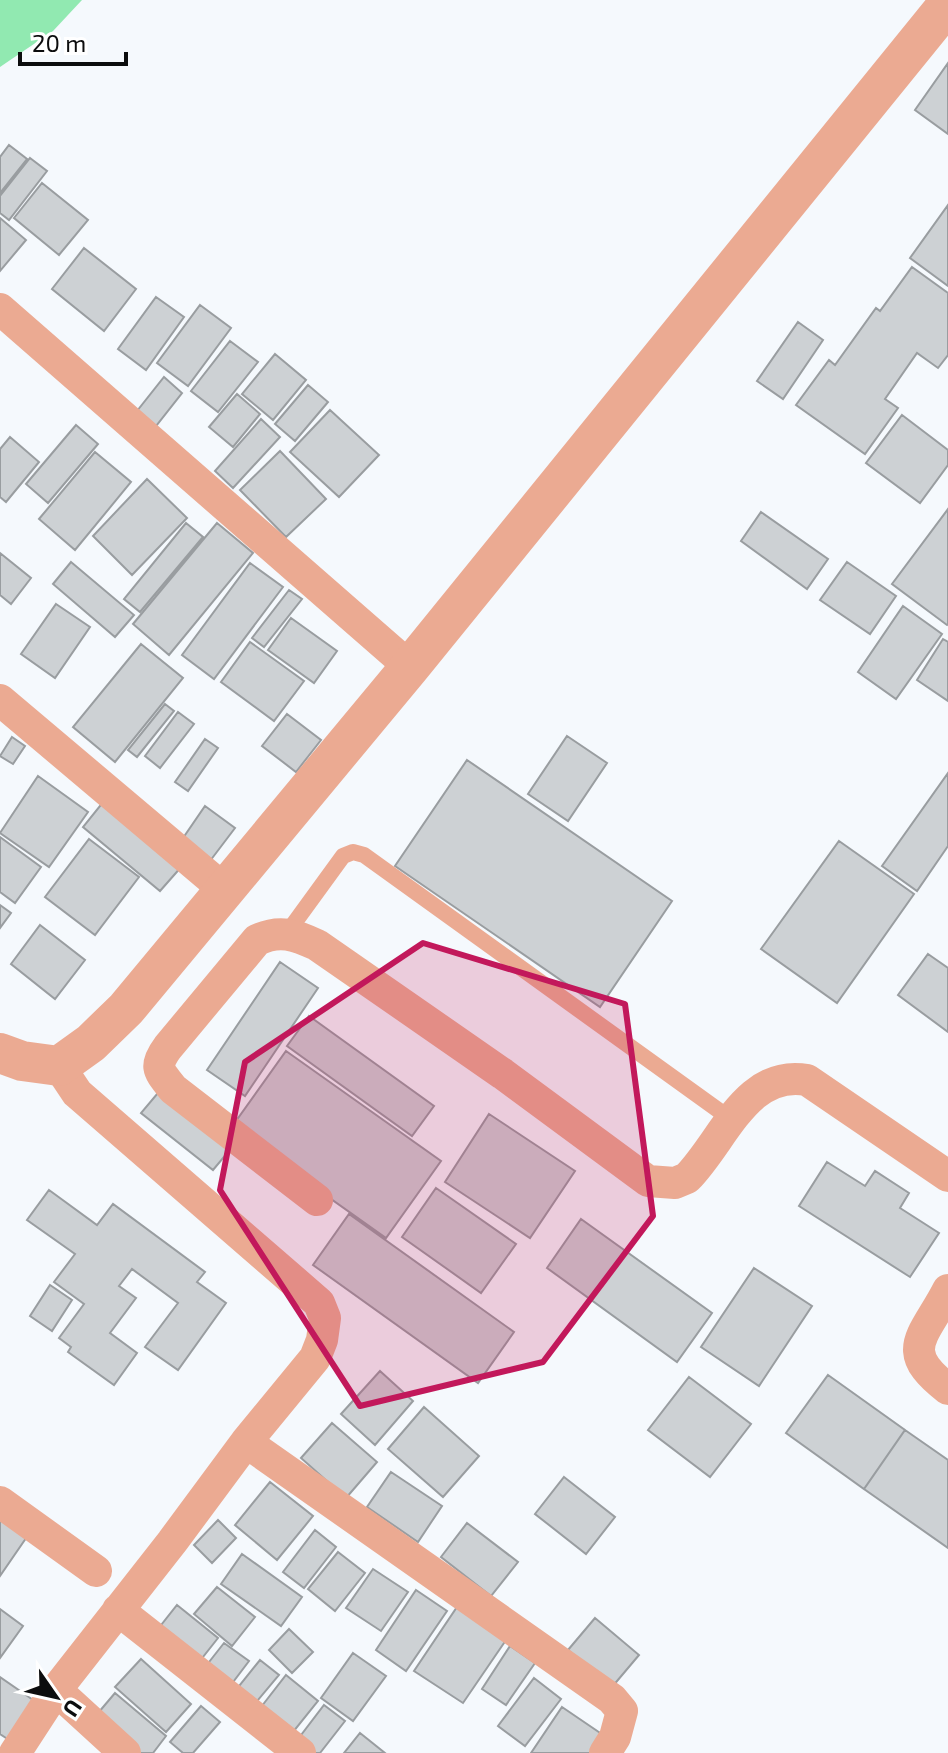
<svg xmlns="http://www.w3.org/2000/svg" width="948" height="1753" viewBox="0 0 948 1753" font-family="'Exo 2',sans-serif">
<rect width="100%" height="100%" fill="#f5f9fd"/>
<path fill="#91e9b1" d="M0,0H82L53,31L0,67Z"/>
<path fill="#cdd1d4" stroke="#999da0" stroke-width="2" d="M948,63V134L915,110Z
M9,145L27,159L0,193V157Z
M30,158L47,171L9,220L0,213V196Z
M42,183L88,220L59,255L14,218Z
M948,205V286L910,258Z
M0,218L26,240L0,271Z
M84,248L136,289L104,331L52,289Z
M912,267L948,293V355L938,368L917,353L885,399L898,408L865,454L796,405L829,360L835,365L876,308L880,311Z
M156,297L184,317L146,370L118,349Z
M200,305L231,328L188,386L157,363Z
M798,322L823,340L783,399L757,381Z
M230,341L258,362L218,412L191,391Z
M275,354L306,380L273,420L242,394Z
M164,377L182,393L156,426L137,411Z
M308,385L328,402L295,441L275,424Z
M237,394L260,414L233,447L209,427Z
M330,410L379,455L339,497L290,452Z
M902,415L948,450V465L920,503L866,463Z
M261,419L280,437L233,488L215,471Z
M76,425L98,444L48,503L26,484Z
M10,437L39,462L6,502L0,497V449Z
M280,451L326,499L286,537L240,490Z
M95,452L131,482L75,550L39,519Z
M147,479L187,518L132,575L93,536Z
M948,509V624L947,625L892,584Z
M761,512L828,559L807,589L741,541Z
M186,523L203,537L140,612L124,599Z
M217,523L253,553L169,655L133,624Z
M0,553L31,578L11,604L0,595Z
M71,562L134,615L115,637L53,584Z
M847,562L896,596L870,634L820,600Z
M250,563L283,587L214,679L182,655Z
M289,590L302,599L264,647L252,638Z
M56,604L90,627L55,678L21,654Z
M903,606L942,634L896,699L858,672Z
M291,618L337,651L314,683L268,650Z
M943,639L948,642V701L917,680Z
M250,642L304,681L274,721L221,682Z
M141,644L183,678L115,762L73,727Z
M165,704L174,711L137,757L128,750Z
M178,712L194,724L160,768L145,756Z
M287,714L321,740L296,772L262,746Z
M567,736L607,763L568,821L528,794Z
M12,737L25,746L13,764L0,756Z
M205,739L218,748L188,791L175,782Z
M467,760L672,901L600,1007L395,866Z
M948,773V846L917,891L882,866Z
M38,776L88,812L49,867L0,833Z
M104,801L182,866L160,891L83,827Z
M205,806L235,828L210,861L181,841Z
M0,837L41,867L15,903L0,892Z
M89,839L139,877L95,935L45,897Z
M839,841L914,894L837,1003L761,949Z
M0,905L11,913L0,928Z
M40,925L85,960L55,999L11,964Z
M928,954L948,968V1032L898,995Z
M280,962L318,988L245,1096L207,1070Z
M309,1016L434,1106L412,1136L287,1046Z
M286,1051L441,1161L386,1238L231,1128Z
M163,1087L234,1145L213,1170L141,1113Z
M489,1114L575,1171L530,1238L445,1182Z
M827,1162L865,1186L875,1171L909,1193L900,1208L939,1233L910,1277L799,1206Z
M436,1188L516,1244L481,1293L402,1237Z
M49,1190L97,1225L113,1204L205,1272L197,1282L226,1303L178,1370L145,1347L178,1303L132,1269L119,1286L136,1298L110,1333L137,1353L114,1385L68,1352L71,1347L59,1338L84,1304L54,1282L75,1254L27,1220Z
M349,1214L514,1332L478,1383L313,1265Z
M581,1219L712,1313L677,1362L547,1268Z
M754,1268L812,1306L759,1386L701,1347Z
M50,1285L72,1300L52,1331L30,1316Z
M380,1371L413,1401L375,1445L341,1414Z
M828,1375L905,1430L864,1489L786,1433Z
M689,1377L751,1424L710,1477L648,1430Z
M424,1407L479,1456L443,1497L388,1449Z
M332,1423L377,1462L346,1498L301,1458Z
M905,1430L948,1460V1548L864,1489Z
M391,1472L442,1506L418,1542L367,1507Z
M564,1477L615,1517L586,1554L535,1514Z
M270,1482L313,1516L277,1560L235,1525Z
M0,1505L33,1528L0,1576Z
M218,1520L236,1538L212,1563L194,1545Z
M467,1523L518,1562L491,1596L441,1557Z
M315,1530L336,1547L304,1588L283,1572Z
M338,1552L365,1573L335,1611L308,1589Z
M242,1554L302,1597L281,1626L221,1584Z
M373,1569L408,1592L381,1631L346,1608Z
M217,1587L255,1617L232,1646L194,1614Z
M416,1590L447,1611L406,1671L376,1650Z
M177,1605L218,1638L195,1667L154,1634Z
M457,1607L506,1640L463,1703L414,1671Z
M0,1609L23,1626L0,1658Z
M595,1618L639,1655L612,1687L568,1650Z
M289,1629L313,1652L292,1673L269,1650Z
M224,1643L249,1661L227,1690L202,1671Z
M510,1646L535,1663L506,1705L482,1689Z
M353,1653L386,1676L353,1721L321,1698Z
M141,1659L191,1704L166,1732L115,1687Z
M260,1660L279,1675L253,1706L235,1691Z
M286,1675L318,1701L289,1737L258,1711Z
M0,1677L36,1702L9,1740L0,1734Z
M534,1678L561,1699L525,1746L498,1726Z
M115,1693L166,1736L153,1753H133L93,1719Z
M324,1705L345,1721L320,1753H308L295,1743Z
M201,1706L220,1722L193,1753H183L170,1742Z
M562,1707L609,1739L600,1753H531Z
M360,1733L385,1753H344Z"/>
<g fill="none" stroke-linecap="round" stroke-linejoin="round">
<path stroke="#ebaa92" stroke-width="16" d="M287,933L343,856L353,852L364,855L732,1120"/>
<path stroke="#ebaa92" stroke-width="32" d="M0,309L410,667
M0,700L225,890
M317,1200L173,1089C159,1071 153,1067 168,1047L257,940C280,929 295,935 317,945L503,1074L648,1181L675,1183L687,1178C723,1142 746,1069 807,1080L948,1176
M948,1290C924,1337 897,1350 948,1389
M246,1442L612,1699L622,1711L615,1737L605,1753
M0,1502L96,1571
M118,1610L300,1753
M56,1690L125,1753
M15,1753L56,1690L172,1542L246,1442L315,1358L322,1340L325,1318L319,1303L77,1093L59,1066"/>
<path stroke="#ebaa92" stroke-width="40" d="M0,1053L22,1061L59,1066L91,1043L126,1009L410,667L948,4"/>
</g>
<path fill="#c2185b" fill-opacity="0.2" stroke="#c2185b" stroke-width="6" stroke-linejoin="round" d="M423,943L625,1004L653,1216L543,1362L360,1406L220,1190L245,1062Z"/>
<g transform="translate(56 1697) rotate(124)" stroke="#ffffff" stroke-width="6" paint-order="stroke">
<path d="M0-6L14 30L0 20L-14 30Z" fill="#0c0d0e"/>
<text y="-12" font-size="22" font-weight="bold" text-anchor="middle" fill="#0c0d0e">U</text>
</g>
<path d="M20 52v12h106v-12" fill="none" stroke="#0c0d0e" stroke-width="4"/>
<text x="32" y="52" font-size="24" fill="#0c0d0e" stroke="#ffffff" stroke-width="6" paint-order="stroke">20 m</text>
</svg>
